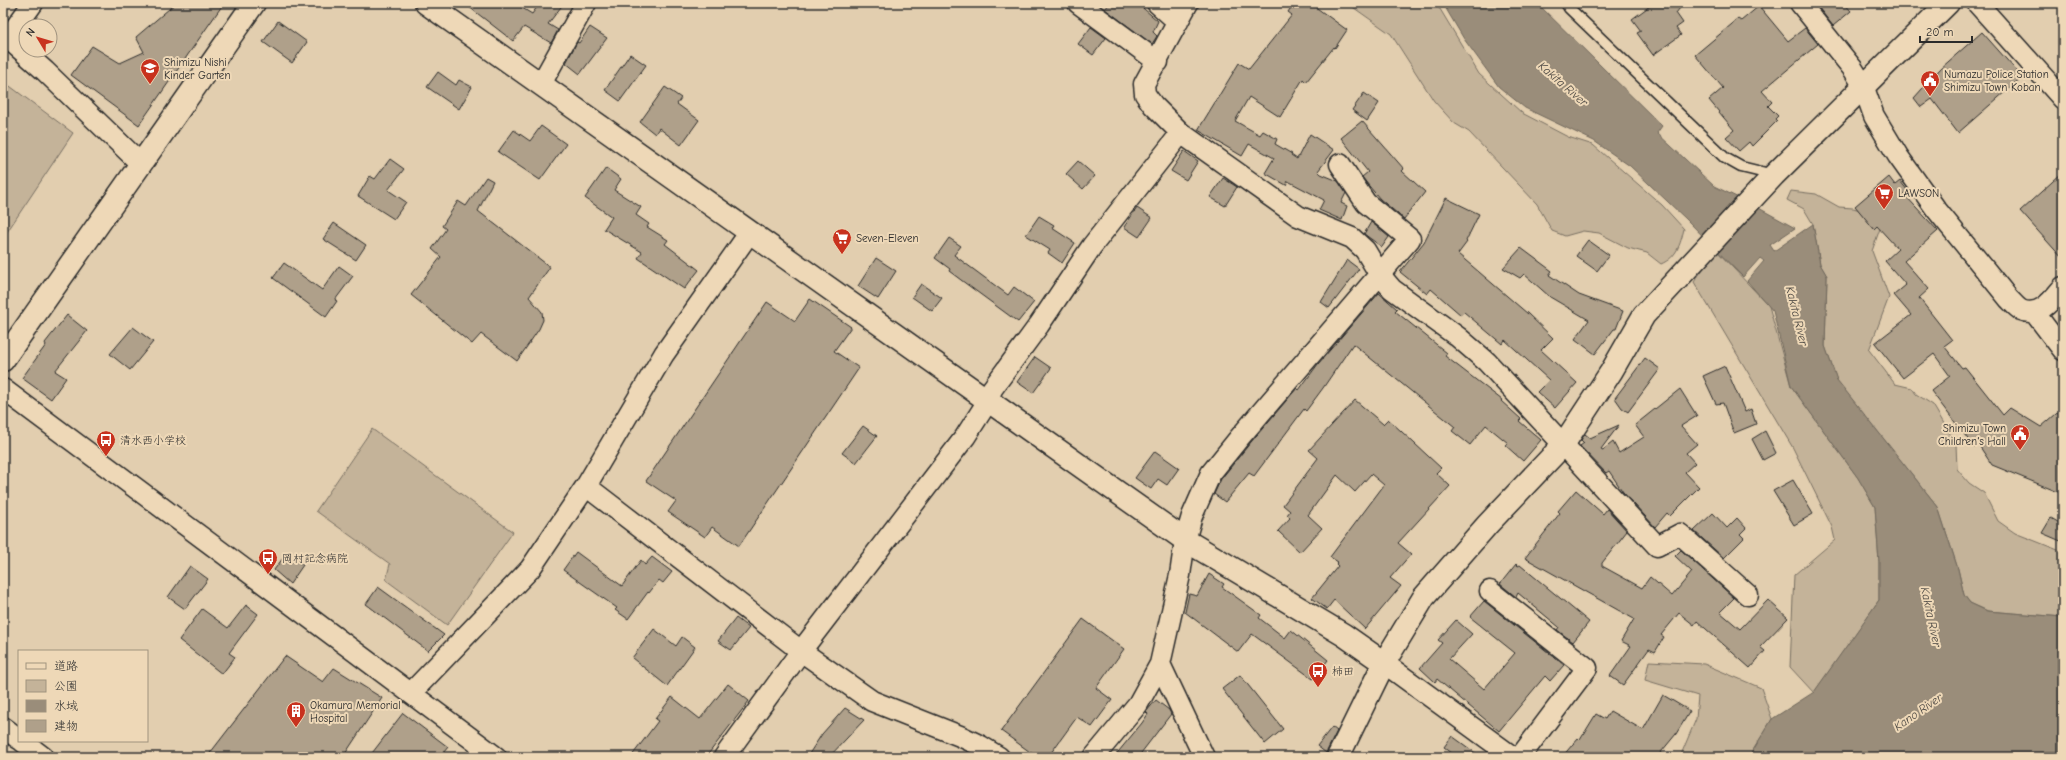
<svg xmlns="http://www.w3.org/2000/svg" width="2066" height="760" viewBox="0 0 2066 760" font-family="'Comic Neue','Klee One',sans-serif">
<rect width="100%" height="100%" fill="#e2ceaf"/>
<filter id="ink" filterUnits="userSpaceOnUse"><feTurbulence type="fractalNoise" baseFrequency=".025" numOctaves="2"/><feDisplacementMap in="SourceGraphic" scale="8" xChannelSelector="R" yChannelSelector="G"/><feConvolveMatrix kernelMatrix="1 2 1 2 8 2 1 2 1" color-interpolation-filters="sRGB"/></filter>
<g filter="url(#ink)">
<path fill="#c4b399" stroke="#786f62" d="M1347,3H1430L1440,9L1479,74L1522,113L1568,137L1593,145L1662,205L1684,229C1680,245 1677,257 1661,264L1647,253L1628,248L1599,233L1583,231L1565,236L1552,231L1537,204L1469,132L1454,123L1434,101L1391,34Z
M3,81L73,133L3,238Z
M1791,191L1816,194L1839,207L1853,208L1868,212L1882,223L1872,251L1889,297L1869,350L1895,384L1912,388L1916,394L1933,405L1956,444L1957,469L1969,483L1984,493L1998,521L2015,533L2063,552V617L1988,611L1970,603L1964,595L1958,569L1938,507L1837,381L1825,346L1827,276L1820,264L1813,224L1804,209L1787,200Z
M1716,250L1769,306L1791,386L1858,478L1875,507L1879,562V600L1814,693L1790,667L1794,575L1835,540L1832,527L1793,448L1694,282Z
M372,429L513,532L447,625L386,580L390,564L316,511Z
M1649,661L1704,664L1761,688L1772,719L1749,757H1680L1696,719L1698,696L1645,680Z"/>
<path fill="#9a8d7a" stroke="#6e665a" d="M1440,3H1537L1662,126L1657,133L1714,186L1755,206L1795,228L1770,245L1774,251L1813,224L1820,264L1827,276L1825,346L1837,380L1938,507L1958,569L1964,595L1970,603L1987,611L2063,617V757H1749L1772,719L1814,692L1879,600V562L1875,507L1858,478L1791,386L1773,311L1747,281L1764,261L1760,258L1743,277L1686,219L1630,166L1594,141L1525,108L1499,87L1464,39L1445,7Z"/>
<path fill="#afa08a" stroke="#2b2b2b" d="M176,3H224L139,125L71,75L92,46L120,63L144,52L136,37Z
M464,3H514L532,14L540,3H564L548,24L558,30L551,43L524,27L513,41Z
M1110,3H1137L1158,21L1153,32L1157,36L1152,44L1105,9Z
M1294,3H1310L1347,30L1335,48L1334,47L1306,82L1303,79L1280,117L1249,97L1235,121L1260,135L1263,131L1277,139L1275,144L1292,154L1291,155L1297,159L1310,134L1334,150L1318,171L1321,174L1338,181L1346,193L1341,203L1347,206L1342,220L1319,210L1324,200L1288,181L1286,185L1265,173L1274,158L1249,144L1242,156L1198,130L1239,63L1249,69L1292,15L1288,12Z
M1654,3H1684L1676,13L1683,23L1676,28L1681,35L1653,55L1637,33L1641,31L1632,19Z
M1815,3H1844L1851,11L1833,26Z
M1759,6L1788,41L1805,28L1818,44L1762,91L1772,102L1768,106L1778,116L1775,119L1777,121L1752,146L1749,142L1739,151L1726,137L1734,130L1709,100L1723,88L1695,55L1738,19L1741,21Z
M278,21L307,42L292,63L263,42Z
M590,27L607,38L580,74L566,63L577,42L579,43Z
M1091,27L1106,38L1093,55L1078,44Z
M1982,32L2022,77L1958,133L1932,99L1921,107L1914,98L1940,69Z
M630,54L646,65L620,101L605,90Z
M438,72L456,85L459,80L472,87L459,109L427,87Z
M665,87L681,98L677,104L699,120L681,145L659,128L655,134L640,122Z
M1364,93L1379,103L1367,121L1352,110Z
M1362,121L1404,169L1402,171L1425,192L1404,219L1380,199L1369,186L1362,177L1368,172L1341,138Z
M541,126L566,144L540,180L498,152L514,130L530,141Z
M1184,151L1198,161L1186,180L1171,171Z
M390,159L404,169L388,190L406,202L394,219L358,196L370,176L375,179Z
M1078,161L1095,176L1083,189L1066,174Z
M606,168L621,179L614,190L641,207L636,215L649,224L647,227L668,240L665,244L699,270L684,289L638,258L642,252L604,229L612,217L585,198Z
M2063,172V259L2020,211Z
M486,177L493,181L478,211L550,267L529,297L542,312L543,320L539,329L517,361L481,334L472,344L411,295L441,257L432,249L446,229L442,226L458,201L466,206Z
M1889,177L1895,185L1900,181L1908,191L1904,194L1938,231L1904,261L1929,289L1919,298L1952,340L1944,346L1962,368L1965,367L2003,415L2010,408L2041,427L2063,408V494L1992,465L1978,444L1974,447L1931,391L1950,376L1934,354L1903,378L1875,343L1911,315L1894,295L1906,285L1885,261L1898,249L1877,226L1874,229L1855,206Z
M1223,178L1237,187L1225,206L1210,197Z
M1446,198L1479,214L1466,241L1467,242L1458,254L1528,314L1553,338L1541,350L1577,383L1555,408L1537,392L1549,380L1505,340L1502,344L1464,312L1461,315L1431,289L1427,294L1400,272L1424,242Z
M1137,208L1152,218L1139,237L1124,227Z
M1039,216L1054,225L1052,228L1075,243L1062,263L1048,253L1050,250L1026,235Z
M1371,222L1389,237L1382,247L1364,234Z
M334,223L366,245L356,260L323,239Z
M949,238L961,246L954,255L1008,295L1014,287L1034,302L1018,322L965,283L949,271L950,269L935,258Z
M1588,240L1609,255L1597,271L1576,256Z
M1521,248L1552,271L1549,275L1579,295L1623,311L1616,329H1614L1595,354L1575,339L1589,320L1550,297L1524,274L1520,278L1503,268Z
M876,258L896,271L878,299L858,286Z
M1347,260L1359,269L1329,308L1321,302Z
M284,263L322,290L339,266L353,276L335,300L337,301L326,317L273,278Z
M921,284L942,298L932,311L912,297Z
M1379,293L1397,309L1395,311L1447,353L1445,356L1502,400L1501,401L1521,419L1519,421L1541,440L1523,461L1505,445L1508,443L1486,425L1470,445L1452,431L1455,427L1353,344L1323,388L1306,411L1304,409L1254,476L1249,473L1225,502L1214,494L1221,479L1251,442L1297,388L1299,390L1318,364Z
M810,299L851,327L834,351L859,368L739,546L712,527L705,537L668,512L676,501L646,481L767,302L795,321Z
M67,315L87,331L55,371L66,378L51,399L22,378L46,345L45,343Z
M133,327L153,342L130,370L110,354Z
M1035,357L1051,368L1033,393L1017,382Z
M1645,358L1660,369L1628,412L1622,408L1615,398Z
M1725,366L1745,412L1751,409L1756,424L1734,433L1723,403L1716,404L1703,376Z
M1680,389L1697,416L1681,426L1697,444L1686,453L1695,463L1685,472L1699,487L1670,516L1667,513L1655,527L1623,492L1609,471L1606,473L1580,446L1584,443L1581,440L1585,434L1590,438L1619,425L1601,449L1603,450L1613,442L1619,453L1644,437L1635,425Z
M1355,400L1383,424L1388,419L1441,468L1436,473L1450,486L1398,543L1411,554L1390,578L1401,586L1365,629L1334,600L1327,609L1312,598L1338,566L1336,564L1338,562L1330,557L1384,485L1371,474L1355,492L1337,475L1308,515L1322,528L1300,552L1278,531L1290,518L1287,515L1290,511L1283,505L1318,458L1309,450Z
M863,426L877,436L856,463L842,453Z
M1765,431L1776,453L1763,460L1752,439Z
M1155,451L1179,468L1167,485L1158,479L1151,489L1135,478Z
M1793,480L1813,514L1794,525L1773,491Z
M1576,490L1603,514L1607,509L1627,531L1602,563V566L1642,588L1650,577L1672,596L1692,572L1675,556L1681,550L1734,598L1720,612L1740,629L1768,600L1788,618L1760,647L1765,651L1750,668L1697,621L1694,625L1679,613L1661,635L1664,637L1655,652L1649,649L1623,685L1610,676L1631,646L1621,641L1634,619L1525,558L1560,513L1558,511Z
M1713,513L1727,528L1737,518L1746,528L1740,534L1744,538L1724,558L1694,531Z
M2051,518L2063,525V542L2042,533Z
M576,552L622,586L641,560L645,565L652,557L672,572L663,583L659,580L649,593L648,592L628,619L615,610L617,608L563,570Z
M286,554L303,565L290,584L274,570Z
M1516,564L1518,566L1520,565L1589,622L1573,642L1557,630L1559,627L1518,593L1516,597L1500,584Z
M190,566L208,579L185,609L168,597Z
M1209,574L1224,584L1222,587L1261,615L1259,618L1285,638L1291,630L1328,660L1313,679L1252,634L1238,652L1185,612L1189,594L1197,596Z
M378,587L444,635L428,651L366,604Z
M1484,601L1564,665L1550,681L1545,676L1499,731L1437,679L1435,682L1420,668L1442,643L1438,640L1456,620L1472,634L1449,659L1484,689L1515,653L1470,617Z
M246,605L258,614L229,653L235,657L222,674L179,640L202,609L228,628Z
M736,618L749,628L731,650L718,641Z
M1083,619L1124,649L1096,688L1112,700L1092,727L1077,717L1048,757H1037L1001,731Z
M654,629L676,646L682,637L695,647L667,686L632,658Z
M285,656L323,682L334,668L382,698L343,757H207Z
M1240,675L1283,729L1265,744L1222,689Z
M728,684L749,701L706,757H631L658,721L655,719L672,697L700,719Z
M1663,695L1690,711L1676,734L1657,757H1562L1578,738L1580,740L1596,714L1605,719L1610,711L1643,730Z
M1156,700L1169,710L1171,714L1138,757H1114L1142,723L1148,714L1146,712Z
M845,708L864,720L829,757H807L822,734Z
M403,713L448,747L440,757H369Z
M1332,727L1337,731L1326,753L1317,746Z
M1452,736L1481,757H1457L1444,747Z"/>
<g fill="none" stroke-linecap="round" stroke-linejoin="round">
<defs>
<path id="service" d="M1566,3L1569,8L1725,158L1741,167L1774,175"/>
<path id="minor" d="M1078,3L1158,62
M1157,3L1178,22
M1800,3L1853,69L1863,85L1874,116L1898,156L1936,209L2009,299C2012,302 2017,308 2021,310C2040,318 2053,299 2063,287
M1977,3L2063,99
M3,34L45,71L140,163
M8,38L33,3
M541,84L586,3
M1181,133L1298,216L1352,238L1365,250L1380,275L1392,289L1458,337L1487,362L1657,546L1680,534L1748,595
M2034,312L2063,350
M3,389L496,757
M586,486L801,651L872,701L960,736L981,746L999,757
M1490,591L1587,668L1520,757
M1384,663L1513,757
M1160,664L1204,757
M411,693L530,569L586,486L664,354L750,232
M3,727L19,739
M22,741L43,757
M724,757L801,651L965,437L988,401L992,389L1039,325L1092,246L1181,133L1153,105L1145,94L1144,84L1188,3
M1094,757L1138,704L1160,664L1180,575L1185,540L1192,516L1211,473L1240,437L1410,239L1366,203L1340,164"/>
<path id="tertiary" d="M426,3L1185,540L1344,635L1384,663
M3,360L254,3
M1338,757L1384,663L1424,597L1488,524L1563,445L1611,372L1644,315L1774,175L1948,3"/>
</defs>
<use href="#service" stroke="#2b2b2b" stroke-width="13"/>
<use href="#minor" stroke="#2b2b2b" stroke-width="23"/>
<use href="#tertiary" stroke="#2b2b2b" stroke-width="25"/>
<use href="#service" stroke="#eed8b7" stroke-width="10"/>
<use href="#minor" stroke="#eed8b7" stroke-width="20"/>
<use href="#tertiary" stroke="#eed8b7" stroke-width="22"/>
</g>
</g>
<defs>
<symbol id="school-pin" viewBox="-11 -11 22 30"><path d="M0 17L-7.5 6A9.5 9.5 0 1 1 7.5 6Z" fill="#c8321e" stroke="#eed8b7"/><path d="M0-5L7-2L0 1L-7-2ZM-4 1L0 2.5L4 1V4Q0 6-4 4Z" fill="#fff"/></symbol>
<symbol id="civic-pin" viewBox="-11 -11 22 30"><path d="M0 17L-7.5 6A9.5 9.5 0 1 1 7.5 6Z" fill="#c8321e" stroke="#eed8b7"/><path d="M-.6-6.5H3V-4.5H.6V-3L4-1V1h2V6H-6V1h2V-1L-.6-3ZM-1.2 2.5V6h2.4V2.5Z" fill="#fff"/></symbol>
<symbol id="supermarket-pin" viewBox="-11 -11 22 30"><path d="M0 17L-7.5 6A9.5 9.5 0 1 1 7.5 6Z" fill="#c8321e" stroke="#eed8b7"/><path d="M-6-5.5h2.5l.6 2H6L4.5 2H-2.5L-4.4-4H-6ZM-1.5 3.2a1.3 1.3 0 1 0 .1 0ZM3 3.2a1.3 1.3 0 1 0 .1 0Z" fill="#fff"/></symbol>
<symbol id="bus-pin" viewBox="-11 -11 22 30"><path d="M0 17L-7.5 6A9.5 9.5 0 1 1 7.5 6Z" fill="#c8321e" stroke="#eed8b7"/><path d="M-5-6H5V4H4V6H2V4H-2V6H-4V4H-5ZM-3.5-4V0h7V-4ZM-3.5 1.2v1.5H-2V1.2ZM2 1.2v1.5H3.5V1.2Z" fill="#fff"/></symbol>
<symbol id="building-pin" viewBox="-11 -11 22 30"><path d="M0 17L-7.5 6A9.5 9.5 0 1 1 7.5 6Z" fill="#c8321e" stroke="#eed8b7"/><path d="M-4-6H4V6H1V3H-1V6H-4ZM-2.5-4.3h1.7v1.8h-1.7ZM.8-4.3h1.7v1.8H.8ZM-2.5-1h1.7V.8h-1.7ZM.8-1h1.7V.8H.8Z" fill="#fff"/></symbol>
</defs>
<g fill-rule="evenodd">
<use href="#school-pin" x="139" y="57" width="22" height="30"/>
<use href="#civic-pin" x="1919" y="69" width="22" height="30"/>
<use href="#supermarket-pin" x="1873" y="182" width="22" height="30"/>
<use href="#supermarket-pin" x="831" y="227" width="22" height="30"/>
<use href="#civic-pin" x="2009" y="423" width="22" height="30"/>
<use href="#bus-pin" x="95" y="429" width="22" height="30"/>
<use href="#bus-pin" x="257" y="547" width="22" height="30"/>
<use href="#bus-pin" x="1307" y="660" width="22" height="30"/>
<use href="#building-pin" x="285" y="700" width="22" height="30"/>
</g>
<g text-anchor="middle" stroke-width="4" stroke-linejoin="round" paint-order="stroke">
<g font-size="11" fill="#2b2b2b" stroke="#eed8b7" text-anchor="start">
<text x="164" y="66">Shimizu Nishi<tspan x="164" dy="13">Kinder Garten</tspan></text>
<text x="1944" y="78">Numazu Police Station<tspan x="1944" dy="13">Shimizu Town Koban</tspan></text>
<text x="1898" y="197">LAWSON</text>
<text x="856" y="242">Seven-Eleven</text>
<text x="2006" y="432" text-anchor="end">Shimizu Town<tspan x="2006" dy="13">Children's Hall</tspan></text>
<text x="120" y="444">清水西小学校</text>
<text x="282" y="562">岡村記念病院</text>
<text x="1332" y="675">柿田</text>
<text x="310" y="709">Okamura Memorial<tspan x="310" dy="13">Hospital</tspan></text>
</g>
<g font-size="12" font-style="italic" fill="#4c4843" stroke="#eed8b7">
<text transform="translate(1563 84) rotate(41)" y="4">Kakita River</text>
<text transform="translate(1797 316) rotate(76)" y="4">Kakita River</text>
<text transform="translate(1931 617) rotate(78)" y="4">Kakita River</text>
<text transform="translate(1918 712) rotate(-35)" y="4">Kano River</text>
</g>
</g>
<rect width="2066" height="760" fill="none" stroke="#eed8b7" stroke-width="16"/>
<rect x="8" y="8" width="2050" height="744" fill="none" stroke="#2b2b2b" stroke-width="1.5" filter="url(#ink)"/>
<rect x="18" y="650" width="130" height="92" fill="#eed8b7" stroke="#a0937f"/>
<rect x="26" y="663" width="20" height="6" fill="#eed8b7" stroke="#a0937f"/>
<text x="54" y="670" font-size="12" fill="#2b2b2b">道路</text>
<rect x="26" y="680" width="20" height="12" fill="#c4b399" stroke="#a0937f"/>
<text x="54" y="690" font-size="12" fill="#2b2b2b">公園</text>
<rect x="26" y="700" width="20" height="12" fill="#9a8d7a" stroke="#a0937f"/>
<text x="54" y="710" font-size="12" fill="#2b2b2b">水域</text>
<rect x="26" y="720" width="20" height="12" fill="#afa08a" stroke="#a0937f"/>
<text x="54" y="730" font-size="12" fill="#2b2b2b">建物</text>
<g transform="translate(38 38) rotate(308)"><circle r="19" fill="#eed8b7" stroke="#a0937f"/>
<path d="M0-3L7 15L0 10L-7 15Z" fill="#c8321e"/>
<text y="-6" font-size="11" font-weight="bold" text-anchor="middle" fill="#2b2b2b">N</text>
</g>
<path d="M1920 36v6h52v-6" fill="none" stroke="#2b2b2b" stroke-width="2"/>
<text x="1926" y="36" font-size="12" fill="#2b2b2b" stroke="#eed8b7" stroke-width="3" paint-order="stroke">20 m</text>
</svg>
